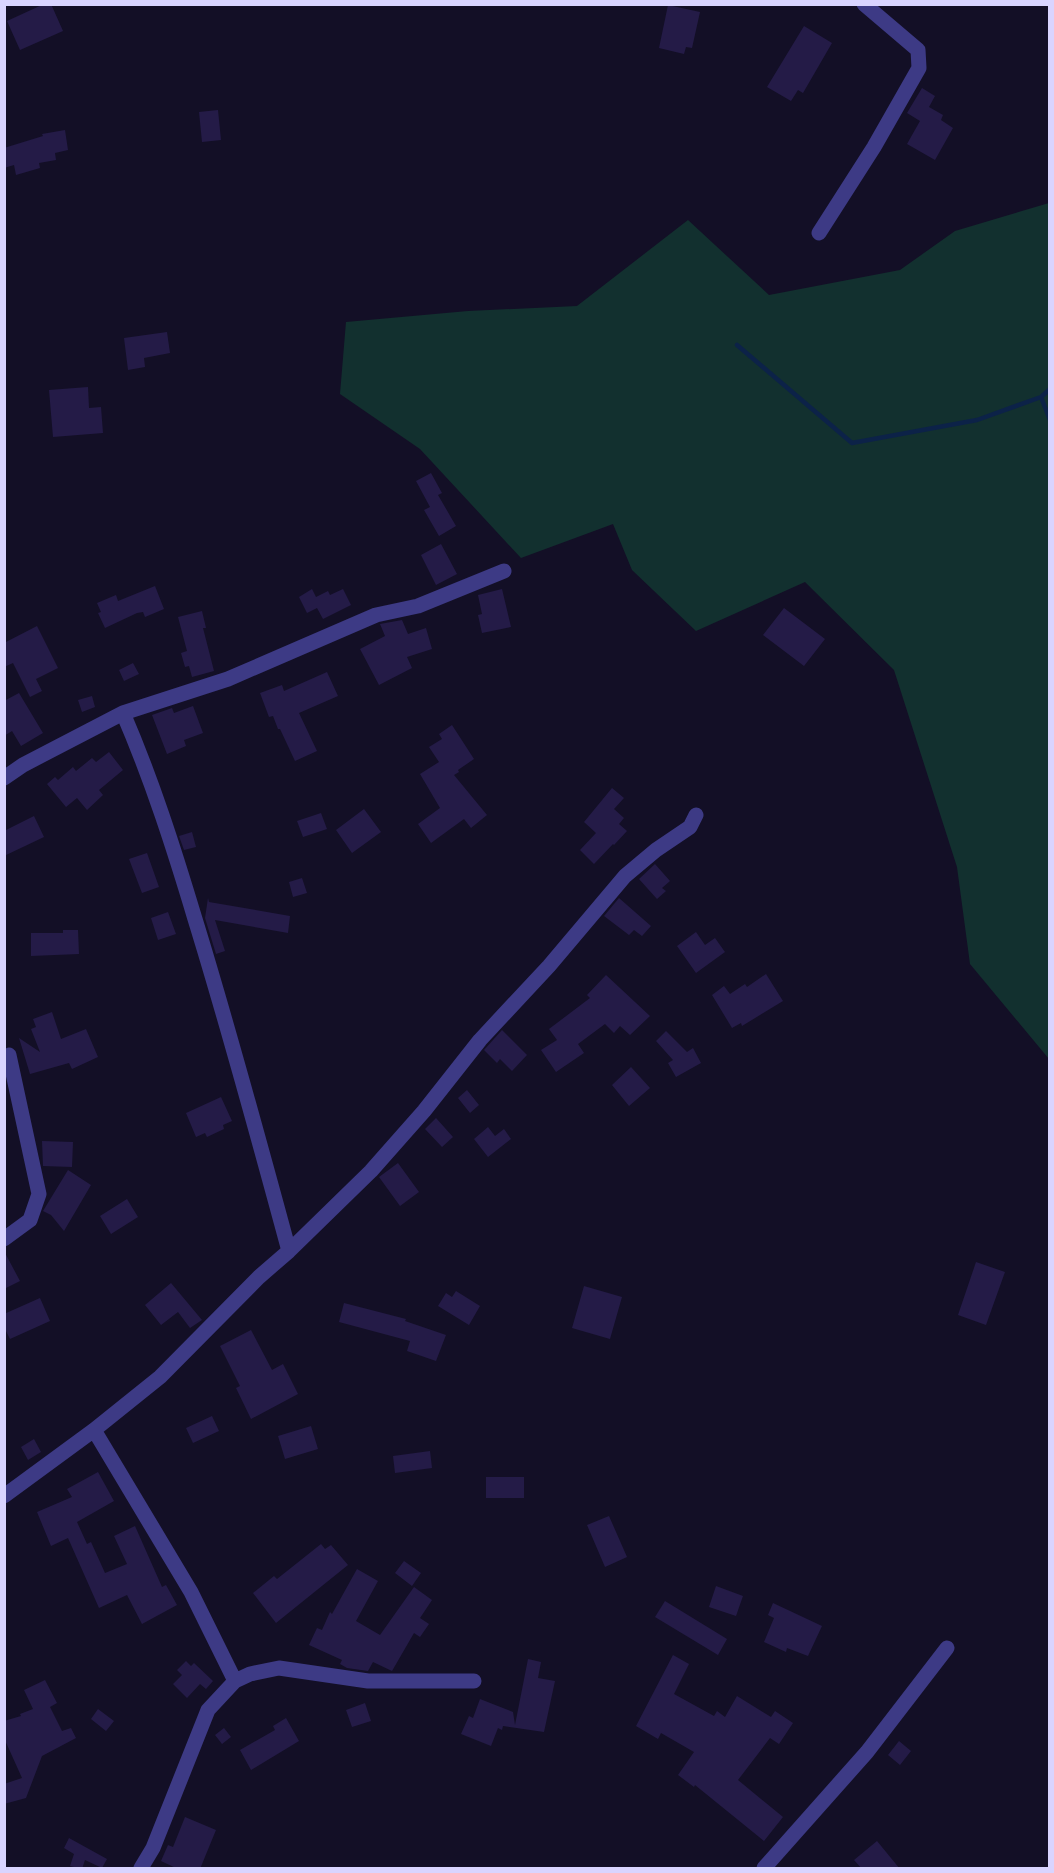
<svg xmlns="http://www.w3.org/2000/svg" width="1054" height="1873" viewBox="0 0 1054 1873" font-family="'Alegreya Sans',sans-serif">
<rect width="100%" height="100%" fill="#130f26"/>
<path fill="#12302f" d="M1049,203H1050L1049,1059L970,964L957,867L894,670L805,582L696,631L632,570L613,524L521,558L420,449L340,394L346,322L468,311L577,306L688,220L769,295L900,270L955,231Z"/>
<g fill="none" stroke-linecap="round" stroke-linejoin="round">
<path stroke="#0c2248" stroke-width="4.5" d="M737,345L852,443L977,420L1041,397L1050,389
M1041,397L1050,420"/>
</g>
<path fill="#241b47" d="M44,4H51L63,31L20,50L7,21Z
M668,5L700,12L692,48L686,47L684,54L659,48Z
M804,26L832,43L803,93L798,90L791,101L767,87Z
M922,88L935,96L929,107L943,115L941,120L953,128L935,160L907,144L920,121L907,113Z
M218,110L221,140L202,142L199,112Z
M65,130L68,150L55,153L56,160L39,163L40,168L16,175L14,165L4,168V148L43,136L42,134Z
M167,332L170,353L144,358L145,367L128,370L124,338Z
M88,387L89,408L101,407L103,433L53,437L49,390Z
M431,473L442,493L438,495L456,526L439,536L424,510L430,507L416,481Z
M441,544L457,574L436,585L421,555Z
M155,586L164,609L145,617L143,612L137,613L105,628L98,613L101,612L97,603L116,595L118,601Z
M312,589L316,597L328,591L330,595L343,589L351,605L323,619L317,608L307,613L299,597Z
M502,589L511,627L482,633L478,615L482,614L478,595Z
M784,608L825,639L804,666L763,635Z
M202,611L206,628H203L214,671L192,677L189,666L185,667L181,653L187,651L178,617Z
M402,620L408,634L426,628L432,649L407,657L412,668L379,685L360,649L385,636L380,624Z
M37,626L58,668L36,679L42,691L30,697L13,663L4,667V643Z
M133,663L139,674L124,681L119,670Z
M327,672L338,696L299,713L317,751L295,761L280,729H278L273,716L269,717L260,693L282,685L284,691Z
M19,693L43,733L21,746L12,731L4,736V701Z
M92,696L95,707L82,712L78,700Z
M193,706L203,733L184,740L186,746L167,754L152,715L172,708L174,713Z
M452,725L474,759L458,770L459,772L454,775L487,815L471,828L464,819L431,843L418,824L440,808L420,774L439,762L429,747L442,739L439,734Z
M109,752L123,770L99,790L103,795L87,810L77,798L66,807L47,784L55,777L58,780L73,767L76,771L92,758L96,762Z
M612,788L624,798L614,809L624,818L619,824L627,831L614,845L613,844L594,864L580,850L596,833L584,822Z
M364,809L381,832L352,853L336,830Z
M321,813L327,829L303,837L297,821Z
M34,816L44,837L4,856V831Z
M192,832L196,847L184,850L179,836Z
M147,853L159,887L142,893L129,859Z
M655,864L670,881L662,888L666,891L657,899L639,879Z
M302,878L307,893L293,897L289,882Z
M208,898L209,902L290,916L288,933L215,920L225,951L216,954L205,918Z
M619,898L651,926L642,936L634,930L629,935L604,916Z
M168,912L176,934L158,940L151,918Z
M63,930H78L79,954L31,956V933H63Z
M696,932L705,945L715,938L725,952L696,973L677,946Z
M766,974L783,1001L742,1026L741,1023L732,1028L712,995L724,986L730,994L745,984L747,987Z
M606,975L650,1016L630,1035L620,1026L614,1033L605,1024L578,1044L584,1053L556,1072L541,1050L557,1040L549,1029L590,998L587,995Z
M52,1012L61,1039L86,1029L98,1057L72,1069L69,1063L30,1074L19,1038L40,1052L31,1029L36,1027L33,1019Z
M502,1030L527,1055L512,1071L500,1059L497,1063L484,1050Z
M666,1031L687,1052L693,1048L701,1063L676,1077L668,1063L673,1060L656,1041Z
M631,1067L650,1088L629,1106L612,1085Z
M467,1090L479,1105L470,1113L458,1098Z
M221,1097L232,1121L223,1125L224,1129L207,1137L205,1133L196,1137L186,1113Z
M436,1118L453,1137L442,1147L425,1129Z
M488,1127L495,1136L504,1129L511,1139L488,1157L474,1139Z
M42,1141L73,1142L72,1167L43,1166Z
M398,1163L419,1192L400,1206L379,1177Z
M68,1170L91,1185L64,1231L51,1215L43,1211Z
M127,1199L138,1217L111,1234L100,1216Z
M4,1251L20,1281L4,1289Z
M976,1262L1005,1272L986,1325L958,1315Z
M171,1283L202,1320L190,1328L178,1312L161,1325L145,1305Z
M584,1286L622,1297L610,1339L572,1328Z
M456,1291L480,1306L469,1325L438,1306L446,1293L452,1297Z
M40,1298L50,1321L10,1339L4,1327V1314Z
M344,1303L406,1319L405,1321L446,1335L436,1361L407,1351L410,1341L339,1322Z
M251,1330L272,1370L283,1364L298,1394L251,1419L236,1388L240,1386L220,1346Z
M212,1416L219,1431L193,1443L186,1428Z
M311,1426L318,1449L285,1459L278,1436Z
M34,1439L41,1452L28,1460L21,1447Z
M430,1451L432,1468L395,1473L393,1456Z
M98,1472L114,1501L77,1522L87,1544L91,1542L105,1573L127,1564L114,1536L135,1526L162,1587L166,1585L177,1605L142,1624L127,1595L99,1608L68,1538L51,1546L37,1512L72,1497L67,1489Z
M486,1477H524V1498H486Z
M609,1516L627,1557L605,1567L587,1525Z
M321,1544L325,1549L331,1545L348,1565L276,1623L253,1593L274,1576L277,1579Z
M404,1561L421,1573L412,1586L395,1573Z
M357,1569L378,1581L356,1621L380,1635L414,1587L432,1600L420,1618L429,1624L420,1637L414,1633L392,1671L373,1662L368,1671L347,1668L340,1664L342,1660L309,1645L317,1628L322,1630L330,1612L332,1614Z
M716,1586L743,1596L736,1616L709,1607Z
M665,1601L727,1639L718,1655L655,1617Z
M773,1603L822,1626L808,1656L787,1648L786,1652L764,1642L774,1618L768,1615Z
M673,1655L689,1664L674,1694L714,1716L717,1711L725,1717L737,1696L771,1717L775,1711L793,1723L779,1744L770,1738L738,1780L783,1817L764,1841L695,1785L694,1787L678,1775L694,1752L661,1733L658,1739L636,1726Z
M528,1659L541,1662L538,1678L555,1681L544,1732L503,1726L502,1730L498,1728L491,1746L461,1734L469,1716L473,1718L480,1699L513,1712L515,1725Z
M186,1661L191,1666L194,1663L213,1681L206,1689L200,1684L187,1698L173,1684L182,1675L177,1670Z
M45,1680L57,1703L50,1707L62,1731L71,1728L76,1738L42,1756L26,1798L4,1804V1784L22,1778L4,1738V1721L21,1716L20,1714L33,1709L24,1690Z
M365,1703L371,1721L352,1727L346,1710Z
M98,1709L114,1721L106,1731L91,1719Z
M286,1718L299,1741L251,1770L240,1750L275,1730L273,1726Z
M224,1728L231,1737L222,1744L215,1735Z
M899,1741L911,1751L900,1765L888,1755Z
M185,1817L216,1830L200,1869H178L161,1861L168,1845L173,1847Z
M69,1838L107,1859L102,1868L85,1860L82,1869L70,1866L74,1854L64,1848Z
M877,1841L900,1869H862L854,1860Z"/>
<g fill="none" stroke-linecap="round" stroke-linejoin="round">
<path stroke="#3d3a85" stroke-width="15" d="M819,233L874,147L919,68L918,50L864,4
M123,713C152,780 174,849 195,919C229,1029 259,1140 289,1251
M4,778L23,765L123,713L228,679L376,615L418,606L504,571
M4,1239L30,1220L39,1194L9,1055
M94,1430L191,1592L235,1681
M4,1496L94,1430L160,1377L259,1277L289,1251L371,1171L424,1111L480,1040L549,966L625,876L656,850L690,827L696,815
M141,1868L153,1848L208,1710L235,1681L250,1674L279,1668L368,1681H474
M764,1868L867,1752L947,1648"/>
</g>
<rect width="1054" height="1873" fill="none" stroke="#d9d4ff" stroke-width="12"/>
</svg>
